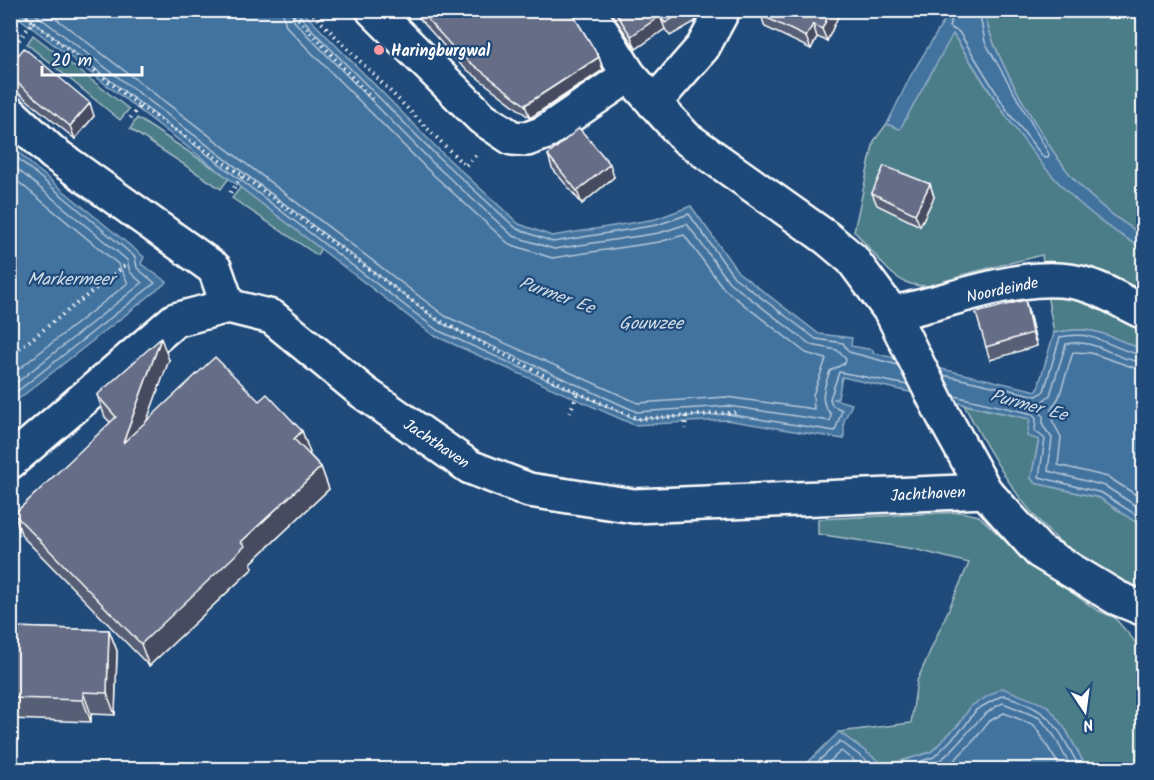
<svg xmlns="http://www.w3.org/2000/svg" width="1154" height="780" viewBox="0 0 1154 780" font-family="Kalam,sans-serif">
<rect width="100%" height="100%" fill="#1f4a7a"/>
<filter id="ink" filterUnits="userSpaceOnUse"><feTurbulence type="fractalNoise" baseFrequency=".0167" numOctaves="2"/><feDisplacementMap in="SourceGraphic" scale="12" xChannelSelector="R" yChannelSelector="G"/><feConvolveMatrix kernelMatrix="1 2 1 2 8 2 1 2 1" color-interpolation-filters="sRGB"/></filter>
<g filter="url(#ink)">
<path fill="#4c7d89" stroke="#a6bec4" stroke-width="1.5" d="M985,11H1143V235C1117,220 1092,200 1072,177C1046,145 988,49 985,11Z
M953,34C1004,115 1057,202 1143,248V296C1111,281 1080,264 1043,263L1042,255L961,275L962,282C896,295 896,277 854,231L874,141Z
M33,35L129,109L120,120L27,44Z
M137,118L229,178L221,189L130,129Z
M241,187L321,248L317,255L232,198Z
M1046,289L1072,292L1143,324V350C1108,336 1093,324 1054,333Z
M964,405L1031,419L1039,439L1031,478L1035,483L1100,498L1143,527V589C1127,582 1108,575 1093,566C1031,529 997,466 964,405Z
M961,512L979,516L1020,555L1049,577L1097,610L1115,618L1143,651V769H1087L1066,730L971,706L960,723L931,752L885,766L839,732L911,723L917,681L969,563L914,549L818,534V519Z"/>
<path fill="#43739f" stroke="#8eabc5" stroke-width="1.5" d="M10,11H302L442,153L519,224L552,236L656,219L691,206L738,272L819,334L852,338L851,346L873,350V353L1037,391L1054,333C1093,324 1108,336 1143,350V527L1100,498L1035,483L1031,478L1039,440L1027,436L1030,419L842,377L838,398L833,399L852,404L844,421V439L726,420L634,425L433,335Z
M950,11H985C988,50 1046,145 1072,177C1092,200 1117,220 1143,235V248C1051,199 1008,118 953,34L900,129L887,124L911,75Z
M11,144L32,165L144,257L141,264L167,282L11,405Z
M1002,688L1048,706L1066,730L1087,769H797L803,767L839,732L885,766L931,752L960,723L971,706Z"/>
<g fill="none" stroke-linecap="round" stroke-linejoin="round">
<path stroke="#b4c7d9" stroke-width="1.5" d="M18,10L437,330L635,419L727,414L835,431L842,410L832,405L830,399L839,372L908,385
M30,10L441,323L637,412L728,406L830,421L831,414C818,402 824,387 830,371L845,363L846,359L837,350L811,345L729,282L687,224L659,233L554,249L513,236L433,163L311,39L294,21L291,10
M45,10L445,316L638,403L726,397L814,409L813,395L826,359L806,353L724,289L684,235L659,242L552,258L509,244L427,169L304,45L286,26L282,10
M299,10L300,16L316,34L438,157L517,229L553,242L657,225L689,214L734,277L816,339L843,343L849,352L898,365
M955,10L949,27L959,32L1008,112L1044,158H1048L1049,154L985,42L979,10
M10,152L135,257L137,268L155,283L10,397
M10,163L127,260L130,272L142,283L10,388
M10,175L118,264L128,283L10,376
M1144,362C1115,361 1096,337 1066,344L1050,395L1037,406L1043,416V426L1052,438L1048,471L1105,486L1144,511
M1144,371L1091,353L1073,352L1059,397L1051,410L1053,422L1061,437L1058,465L1108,477L1144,500
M943,375L1037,396L1044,391L1060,337C1100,329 1110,351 1144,355
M954,396L1033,414L1036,419L1035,431L1045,439L1039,477L1102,493L1144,520
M809,770L840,741L879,770
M820,770L841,751L866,770
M895,770L934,757L964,727L976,710L1003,695C1054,711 1056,725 1081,770
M921,770C958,758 969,718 1003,703L1040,718L1055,737L1072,770
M945,770L976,738L988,722L1004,713L1034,725L1062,770"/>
<defs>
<path id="street" d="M373,10L482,118L512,138L527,139L544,133L629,75
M654,103L703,47L723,10
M10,113L53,153L215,269L228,306
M892,313C952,303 1030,265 1090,286C1108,292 1126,304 1144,312
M10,462L175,320L228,306L272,317L363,392L470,467L529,490L634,506L985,491"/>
<path id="secondary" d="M588,10L629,75L686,138L827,238L852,259L892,313L943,415L985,491L1039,551L1117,598L1144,609"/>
</defs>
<use href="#street" stroke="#fff" stroke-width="38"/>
<use href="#secondary" stroke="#fff" stroke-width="38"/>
<path stroke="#fff" stroke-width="4" stroke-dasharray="1.5 4.5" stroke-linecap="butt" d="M290,10L372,99
M309,10L465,166L476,155
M33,22L140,106L128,121
M19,40L33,22L20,10
M140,106L243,176L230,193
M243,176L438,320L578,393L570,412
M10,356L127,264
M578,393L638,419L686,416L685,429
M686,416L740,412"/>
<use href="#street" stroke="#1f4a7a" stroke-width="33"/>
<use href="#secondary" stroke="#1f4a7a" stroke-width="33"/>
</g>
<path fill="#575e74" stroke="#fff" stroke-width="1.5" d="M412,10H570L599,57L603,70L530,118L462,66Z
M609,10H701L696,21L670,36L665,29L636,49Z
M762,10H841L827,41L817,37L811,49L765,27L761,15Z
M10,65L94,116L75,139L10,86Z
M548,155L614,177L582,204L552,168Z
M930,184L934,197L920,226L877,205L872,193Z
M1025,300L1029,313L1037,346L990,360L986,347Z
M169,360L147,420L259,401L302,431L310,453L309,454L321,467L329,489L251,563L253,568L149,666L22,536L14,514L111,423L105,417L97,395Z
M10,627L109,630L117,651L115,715L91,714V722L10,719Z"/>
<path fill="#474c5e" stroke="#fff" stroke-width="1.5" d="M692,10H701L696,21Z
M831,10H841L827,41L822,29Z
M660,16L665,29L636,49L631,36Z
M813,24L817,37L811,49L806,37Z
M599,57L603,70L530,118L525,105Z
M90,103L94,116L75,139L70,126Z
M610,164L614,177L582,204L577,191Z
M930,184L934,197L920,226L915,214Z
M1025,300L1029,313L1037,346L1032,333Z
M161,338L169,360L131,464L123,443Z
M302,431L310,453L302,461L294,439Z
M321,467L329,489L251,563L253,568L149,666L141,644L241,542Z
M109,630L117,651L115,715L107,693Z
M83,692L91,714V722L83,700Z"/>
<path fill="#656d87" stroke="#fff" stroke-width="1.5" d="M419,10H570L599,57L525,105L458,53Z
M614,10H687L665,23L660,16L631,36Z
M762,10H831L822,29L813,24L806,37L761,15Z
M24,48L90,103L70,126L10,77V65Z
M579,128L610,164L577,191L548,155Z
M884,166L930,184L915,214L872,193Z
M1025,300L1032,333L986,347L976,313Z
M161,338L123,443L215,357L259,401L267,394L302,431L294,439L321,467L241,542L245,546L141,644L14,514L116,417L97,395Z
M10,627L109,630L107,693L83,692V700L10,698Z"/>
</g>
<circle fill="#ff9aa2" stroke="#1f4a7a" stroke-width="2" cx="379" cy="50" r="6"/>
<g text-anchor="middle" stroke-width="4.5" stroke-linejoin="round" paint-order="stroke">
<g font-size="16" font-weight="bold" fill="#fff" stroke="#1f4a7a" text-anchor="start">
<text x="391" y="56">Haringburgwal</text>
</g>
<g font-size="16" fill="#fff" stroke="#1f4a7a">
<text transform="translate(1002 289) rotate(-12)" y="6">Noordeinde</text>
<text transform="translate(437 443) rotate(34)" y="6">Jachthaven</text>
<text transform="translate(928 493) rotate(-3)" y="6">Jachthaven</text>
</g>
<g font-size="18" font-style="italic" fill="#d0dce7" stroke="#1f4a7a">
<text x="71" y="285">Markermeer</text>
<text transform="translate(557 295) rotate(20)" y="6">Purmer Ee</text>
<text x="651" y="329">Gouwzee</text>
<text transform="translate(1029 405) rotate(15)" y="6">Purmer Ee</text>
</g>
</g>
<rect width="1154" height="780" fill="none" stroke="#1f4a7a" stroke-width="36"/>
<rect x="18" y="18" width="1118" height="744" fill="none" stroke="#fff" stroke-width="2" filter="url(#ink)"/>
<g transform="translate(1085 711) rotate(167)" stroke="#1f4a7a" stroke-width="4.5" paint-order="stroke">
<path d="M0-4.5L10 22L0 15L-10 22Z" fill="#ffffff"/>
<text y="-9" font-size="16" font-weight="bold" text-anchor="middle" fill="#ffffff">N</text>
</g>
<path d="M42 66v9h100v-9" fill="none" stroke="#ffffff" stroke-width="3"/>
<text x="51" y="66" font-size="18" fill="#ffffff" stroke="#1f4a7a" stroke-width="4.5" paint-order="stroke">20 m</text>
</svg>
